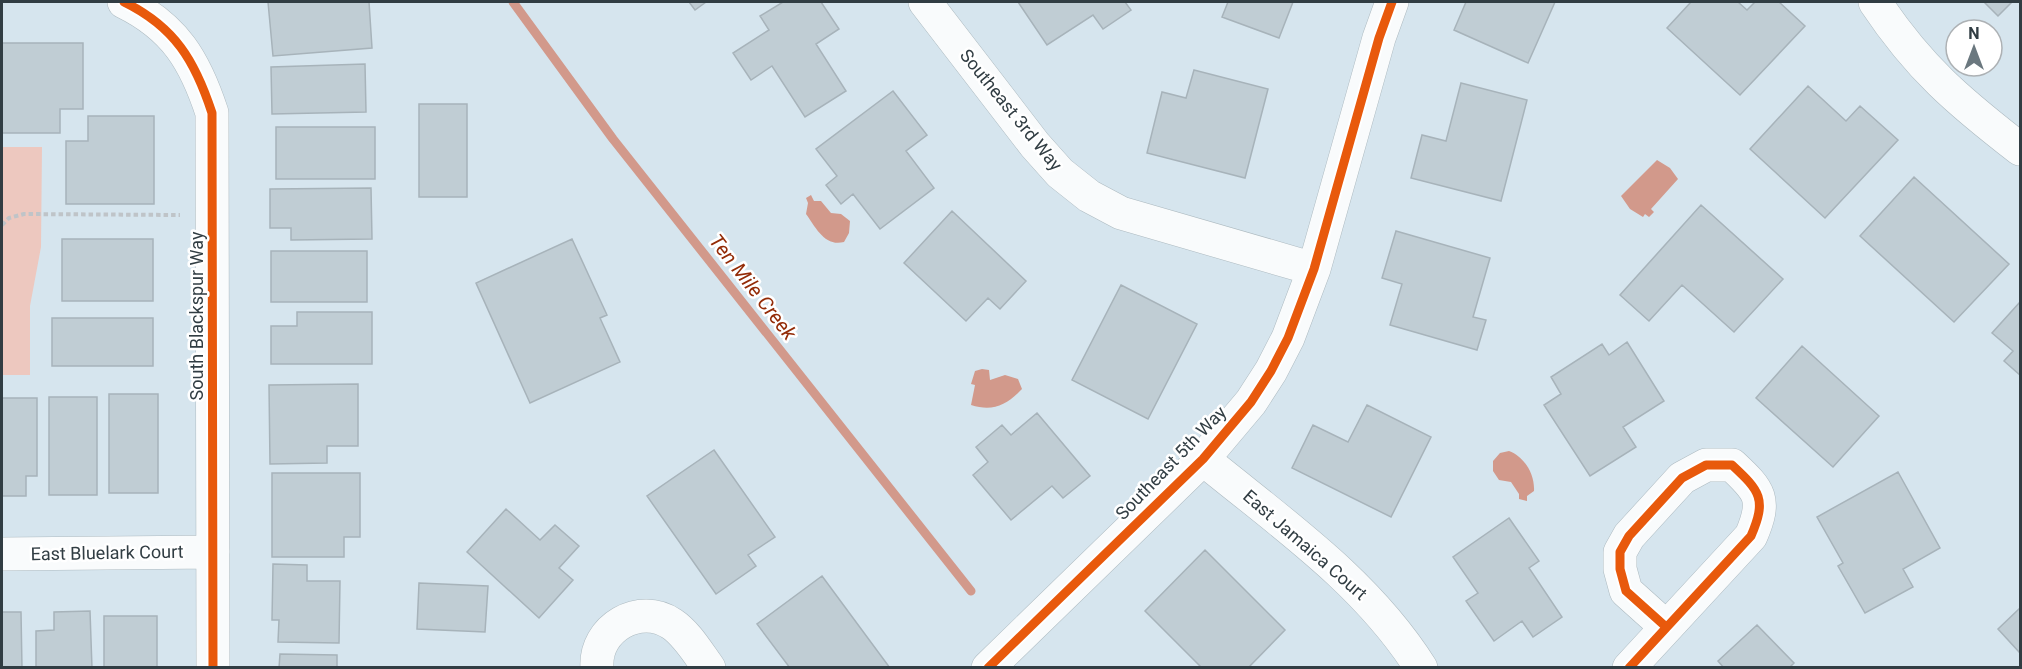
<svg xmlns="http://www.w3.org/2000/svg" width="2022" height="669" viewBox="0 0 2022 669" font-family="Roboto,sans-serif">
<rect width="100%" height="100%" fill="#d6e5ee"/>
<path fill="#edc8bf" d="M2,147H42L41,247L30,306V375H2Z"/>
<path fill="#d2998b" d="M1657,160L1670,168L1678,179L1651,209L1654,212L1649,217L1645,214L1643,217L1630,209L1621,196Z
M811,195L814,201H821L831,213L841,214L850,221L849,233L844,242C825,247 816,228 806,214L808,203L806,198Z
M982,369L989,370L990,380L1005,375L1018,379L1022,389C1007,405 993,412 971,405L975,385L971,384L975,371Z
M1509,451C1525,457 1535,475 1534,491L1527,496V501L1519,499V494L1511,482L1499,480L1493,471V461L1500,453Z"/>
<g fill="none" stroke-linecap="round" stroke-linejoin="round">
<path stroke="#d2998b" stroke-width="9" d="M513,2L613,139L971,591"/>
</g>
<path fill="#c0cdd4" stroke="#a7b3ba" stroke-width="1.5" d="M268,2H369L372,48L273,56Z
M689,2H706L695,10Z
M783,2H821L839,29L816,44L846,91L805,117L772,66L751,80L733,53L769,30L760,16Z
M1018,2H1125L1131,10L1103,29L1093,15L1047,45Z
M1228,2H1293L1279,38L1222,17Z
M1466,2H1555L1528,63L1454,30Z
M1691,2H1738L1747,10L1755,2H1779L1805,26L1740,95L1667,28Z
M1984,2H2012L1998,16Z
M2,43H83V109H60V133H2Z
M365,64L366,112L272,114L271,67Z
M1194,70L1268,89L1245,178L1147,153L1162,92L1186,98Z
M1461,83L1527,100L1501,201L1411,178L1422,135L1446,141Z
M1808,86L1846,121L1860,106L1898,140L1825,218L1750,149Z
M893,91L927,135L906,151L934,188L880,229L853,194L841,204L826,185L837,176L816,149Z
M419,104H467V197H419Z
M88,116H154V204H66V141H88Z
M276,127H375V179H276Z
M1914,177L2009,264L1954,322L1860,236Z
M371,188L372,239L291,240V228H270V189Z
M1701,205L1783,279L1734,332L1682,285L1649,321L1620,295Z
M952,211L1026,281L1000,309L988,298L966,321L904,263Z
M1396,231L1490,258L1473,317L1486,320L1477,350L1390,325L1402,284L1382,278Z
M62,239H153V301H62Z
M572,239L607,315L600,318L620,362L530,403L476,283Z
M271,251H367V302H271Z
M1121,285L1197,324L1148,419L1072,380Z
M2020,302V375L2004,361L2013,351L1992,333Z
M297,312H372V364H271V326H297Z
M52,318H153V366H52Z
M1627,342L1664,401L1623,427L1636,447L1590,476L1544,405L1561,394L1551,377L1602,344L1609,355Z
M1802,346L1879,416L1833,467L1756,398Z
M358,384V446H327V463L270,464L269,385Z
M109,394H158V493H109Z
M49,397H97V495H49Z
M2,398H37V476H26V496H2Z
M1367,405L1431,437L1391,517L1292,468L1313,425L1348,442Z
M1037,413L1090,476L1063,498L1052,486L1011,520L973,475L988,462L976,447L1002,425L1011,435Z
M714,450L775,537L748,555L756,566L716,594L647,496Z
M1898,472L1940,548L1903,569L1913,587L1865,613L1838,566L1843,563L1817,517Z
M272,473H360V537H344V557H272Z
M506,509L540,540L555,525L579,546L559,568L573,580L539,618L467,552Z
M1509,518L1539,561L1529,568L1562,617L1533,637L1522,621L1494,641L1466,601L1478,593L1453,557Z
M1205,550L1285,630L1248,668H1202L1145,611Z
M273,564L307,565V581H340L339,643L278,642L279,620H272Z
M822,576L890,668H790L757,624Z
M419,583L488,586L485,632L417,629Z
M2020,608V653L1998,629Z
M90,611L92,668H36V631L54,630V612Z
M2,612H21L22,668H2Z
M104,616H157V668H104Z
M1757,625L1794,663L1789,668H1724L1718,661Z
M280,654L337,655V668H279Z"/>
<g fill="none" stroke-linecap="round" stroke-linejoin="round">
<defs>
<path id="minor" d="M124,2C175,27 195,61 212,113L213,668
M925,2L1035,145L1060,173L1089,196L1121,213L1314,269
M1875,2C1919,68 1958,101 2020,149
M1203,459C1281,523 1366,581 1421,668
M2,554L213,552
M597,668C594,628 640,602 672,624C687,634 698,653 709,668
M988,668L1203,459L1251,402L1271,371L1288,338L1314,269L1379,38L1392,2
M1629,668L1751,536C1767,499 1760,491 1732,465H1706L1682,478L1629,536L1620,552V569L1626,591L1665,626"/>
</defs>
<use href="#minor" stroke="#adbac0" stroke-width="34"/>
<path stroke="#bfc4c8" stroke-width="4" stroke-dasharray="4.5 3" stroke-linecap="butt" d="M2,225L9,218L24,214L180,215"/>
<use href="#minor" stroke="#f9fbfc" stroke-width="33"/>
<defs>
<path id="cycleway" d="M124,2C175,27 195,61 212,113L213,668
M988,668L1203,459L1251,402L1271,371L1288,338L1314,269L1379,38L1392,2
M1629,668L1751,536C1767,499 1760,491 1732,465H1706L1682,478L1629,536L1620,552V569L1626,591L1665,626"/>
</defs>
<use href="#cycleway" stroke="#fff" stroke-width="13"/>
<use href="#cycleway" stroke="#e8590c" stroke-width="9"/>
</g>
<g text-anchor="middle" stroke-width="5" stroke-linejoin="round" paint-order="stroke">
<g font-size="18" fill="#313d43" stroke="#fff">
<text transform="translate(1011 110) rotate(51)" y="6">Southeast 3rd Way</text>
<text transform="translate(197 316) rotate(-90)" y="6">South Blackspur Way</text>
<text transform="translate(1171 463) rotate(-46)" y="6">Southeast 5th Way</text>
<text transform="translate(1305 545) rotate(41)" y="6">East Jamaica Court</text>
<text transform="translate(107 553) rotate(-1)" y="6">East Bluelark Court</text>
</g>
<g font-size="20" font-style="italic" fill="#932b07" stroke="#fff">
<text transform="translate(753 287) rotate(52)" y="7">Ten Mile Creek</text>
</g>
</g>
<rect width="2022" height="669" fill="none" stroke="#313d43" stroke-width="6"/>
<g transform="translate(1974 48)"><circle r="28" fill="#ffffff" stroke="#adb1b4" stroke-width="1.5"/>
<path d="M0-4.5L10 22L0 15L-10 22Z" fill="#6b787f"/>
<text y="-9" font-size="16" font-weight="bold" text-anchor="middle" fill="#313d43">N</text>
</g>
</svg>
